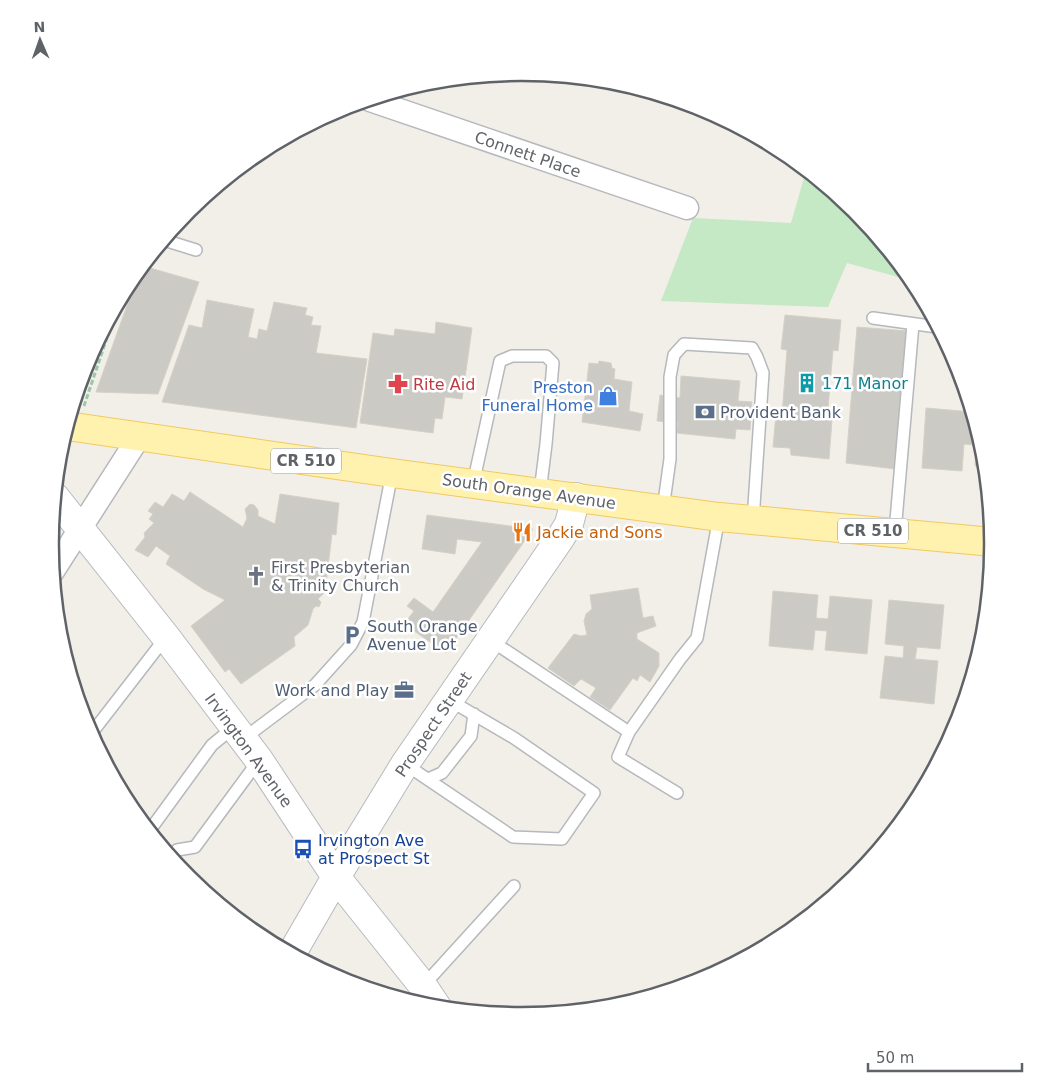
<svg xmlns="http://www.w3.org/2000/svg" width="1043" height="1088" viewBox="0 0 1043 1088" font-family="'DejaVu Sans',sans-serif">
<rect width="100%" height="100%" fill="#f1efe8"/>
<path fill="#c5e8c5" d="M806,171L855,211L913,281L847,263L828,307L661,301L693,218L791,223Z"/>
<path fill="#cccac5" stroke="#d6d1c6" d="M143,266L199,282L158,394L96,392L140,269Z
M207,300L254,309L248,337L257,339L259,329L267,331L274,302L307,308L305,315L313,317L311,325L321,326L316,353L367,359L356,428L162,402L189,325L202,328Z
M785,315L841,320L838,351L833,350L827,420H832L829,459L791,455L790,448L773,447L776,414L782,415L787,350L781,349Z
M436,322L472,328L462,399L445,397L442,419L435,418L433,433L360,423L373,333L394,336L395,329L435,334Z
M857,327L908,331L895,469L846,463Z
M98,340L82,391L78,390L86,363Z
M599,361L611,363L612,368L615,369L614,379L632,382L629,411L643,414L640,431L582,422L589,363L598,364Z
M681,376L740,381L738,401L752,402L750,430L736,429L735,439L676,433L678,423L657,421L660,395L680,398Z
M926,408L972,412L975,423V429H977L984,452L985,467L975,466L976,445L964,444L962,471L922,468Z
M190,492L243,527L247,518L245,509L250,504L254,505L258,510V516L275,524L280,494L339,503L336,535L332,534L325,592L318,599L321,602L319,607L316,606L313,609L308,625L294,637L295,646L241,684L229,669L225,672L191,626L225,600L203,589L166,564L170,556L156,546L148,557L135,550L145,537L144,533L154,523L149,519L153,514L148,511L155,502L163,507L172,494L184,501Z
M427,515L533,529L446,653L404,624L414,611L407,606L414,598L433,612L482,542L457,539L455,554L422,549Z
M638,588L643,618L653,616L656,626L637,633V639L659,653V666L650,682L640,675L637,681L633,678L610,710L590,697L596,688L581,679L574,686L548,668L574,634L581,636L587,635L584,621L586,614L592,609L590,595Z
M773,591L818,595L816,618L828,619L830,596L872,600L867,654L825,650L827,631L815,630L813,650L769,646Z
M889,600L944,605L940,649L917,647L915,659L938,661L934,704L880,698L885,656L903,658L904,646L885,644Z"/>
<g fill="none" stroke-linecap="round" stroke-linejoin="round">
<defs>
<path id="lane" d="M164,240L196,250
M873,318L937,327
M473,484L500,361L512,356H546L553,363L546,444L540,492
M663,509L670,459V377L674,355L684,344L752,348L757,357L763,373L753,520
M895,532L913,324
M490,640L629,732L680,659L697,638L719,517
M629,732L618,757L677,793
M91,734L166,637
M243,739L315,685L351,645L363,622L392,473
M405,764L513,837L562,839L594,793L514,738L449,700
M428,779L442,773L471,736L474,714
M150,830L212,745L234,727
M171,857L177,850L195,847L259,760
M423,986L514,886"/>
<path id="street" d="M370,100L687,208
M53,571L139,437"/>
<path id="secondary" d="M55,497L166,637L259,760L336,877L423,986L437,1007
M292,953L336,877L405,764L561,537L569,524L576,497"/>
<path id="primary" d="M67,426L392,473L719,517L993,542"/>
</defs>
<use href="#lane" stroke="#b5b8bc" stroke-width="14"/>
<use href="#street" stroke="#b5b8bc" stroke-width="25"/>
<use href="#secondary" stroke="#b6babf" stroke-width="30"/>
<use href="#primary" stroke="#f2c960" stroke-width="30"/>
<path stroke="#9cc7a9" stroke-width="3" stroke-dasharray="5 2.5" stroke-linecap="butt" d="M84,406L119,302"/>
<use href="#lane" stroke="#fff" stroke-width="11"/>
<use href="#street" stroke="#fff" stroke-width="22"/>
<use href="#secondary" stroke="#fff" stroke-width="28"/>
<use href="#primary" stroke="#fff2af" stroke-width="28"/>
</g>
<defs>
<symbol id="building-bare" viewBox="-9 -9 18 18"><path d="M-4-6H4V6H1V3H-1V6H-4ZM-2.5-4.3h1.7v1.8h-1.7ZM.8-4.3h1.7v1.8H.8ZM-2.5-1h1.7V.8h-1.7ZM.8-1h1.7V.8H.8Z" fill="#0f9aa8" stroke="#fff" stroke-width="2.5" paint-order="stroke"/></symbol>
<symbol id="pharmacy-bare" viewBox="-9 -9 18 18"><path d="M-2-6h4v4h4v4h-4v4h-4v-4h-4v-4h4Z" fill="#e0444e" stroke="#fff" stroke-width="2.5" paint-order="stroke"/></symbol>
<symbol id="shop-bare" viewBox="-9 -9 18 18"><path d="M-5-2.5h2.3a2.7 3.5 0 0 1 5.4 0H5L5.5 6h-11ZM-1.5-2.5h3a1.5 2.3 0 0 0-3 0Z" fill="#3f7fe0" stroke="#fff" stroke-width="2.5" paint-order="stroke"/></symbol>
<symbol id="bank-bare" viewBox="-9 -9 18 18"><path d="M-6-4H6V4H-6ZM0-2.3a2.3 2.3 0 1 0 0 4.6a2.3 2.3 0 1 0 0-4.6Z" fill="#5c6f8a" stroke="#fff" stroke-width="2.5" paint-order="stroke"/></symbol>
<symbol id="restaurant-bare" viewBox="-9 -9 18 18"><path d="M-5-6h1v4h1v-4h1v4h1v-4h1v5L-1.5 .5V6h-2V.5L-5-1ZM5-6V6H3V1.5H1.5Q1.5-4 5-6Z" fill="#e8710a" stroke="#fff" stroke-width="2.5" paint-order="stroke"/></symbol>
<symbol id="church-bare" viewBox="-9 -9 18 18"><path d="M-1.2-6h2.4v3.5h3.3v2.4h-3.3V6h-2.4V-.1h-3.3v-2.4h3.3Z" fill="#6b7280" stroke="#fff" stroke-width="2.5" paint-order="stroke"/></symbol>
<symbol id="parking-bare" viewBox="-9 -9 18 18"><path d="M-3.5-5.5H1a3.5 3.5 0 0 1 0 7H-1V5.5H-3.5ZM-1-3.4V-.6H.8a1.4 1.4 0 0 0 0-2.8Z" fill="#5c6f8a" stroke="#fff" stroke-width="2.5" paint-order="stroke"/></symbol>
<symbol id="office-bare" viewBox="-9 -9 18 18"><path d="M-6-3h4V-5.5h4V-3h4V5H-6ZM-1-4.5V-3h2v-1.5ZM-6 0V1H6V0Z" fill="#5c6f8a" stroke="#fff" stroke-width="2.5" paint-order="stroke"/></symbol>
<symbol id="bus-bare" viewBox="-9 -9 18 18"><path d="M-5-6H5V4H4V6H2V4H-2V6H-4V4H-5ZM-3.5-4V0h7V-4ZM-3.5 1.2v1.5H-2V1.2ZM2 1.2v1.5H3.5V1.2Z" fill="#1a4fb4" stroke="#fff" stroke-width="2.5" paint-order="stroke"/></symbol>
</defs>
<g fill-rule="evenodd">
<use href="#building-bare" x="793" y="369" width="28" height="28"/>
<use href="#pharmacy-bare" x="384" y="370" width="28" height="28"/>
<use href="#shop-bare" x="594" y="382" width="28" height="28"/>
<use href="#bank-bare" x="691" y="398" width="28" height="28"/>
<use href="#restaurant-bare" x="508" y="518" width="28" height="28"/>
<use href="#church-bare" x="242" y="562" width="28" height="28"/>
<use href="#parking-bare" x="338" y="621" width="28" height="28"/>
<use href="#office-bare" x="390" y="676" width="28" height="28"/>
<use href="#bus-bare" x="289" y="835" width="28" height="28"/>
</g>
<g text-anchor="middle" stroke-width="5" stroke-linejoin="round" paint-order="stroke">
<g fill="#fff" stroke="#8f9295" stroke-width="1">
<rect x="271" y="448.5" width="70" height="25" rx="4"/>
<rect x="838" y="518.5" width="70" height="25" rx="4"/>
</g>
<g font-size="15" font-weight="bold" fill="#5f6368">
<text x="306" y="466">CR 510</text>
<text x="873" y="536">CR 510</text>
</g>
<g font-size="16" fill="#5f6368" stroke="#fff">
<text transform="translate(528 154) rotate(19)" y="6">Connett Place</text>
<text transform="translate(529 491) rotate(8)" y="6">South Orange Avenue</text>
<text transform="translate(433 724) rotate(-56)" y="6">Prospect Street</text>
<text transform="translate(249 750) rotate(54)" y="6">Irvington Avenue</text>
</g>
<g font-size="16" fill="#0d838f" stroke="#fff" text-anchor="start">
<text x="822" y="389">171 Manor</text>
</g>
<g font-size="16" fill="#be3a42" stroke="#fff" text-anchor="start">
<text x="413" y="390">Rite Aid</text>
</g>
<g font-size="16" fill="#366cbe" stroke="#fff" text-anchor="end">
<text x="593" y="393">Preston<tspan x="593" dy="18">Funeral Home</tspan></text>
</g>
<g font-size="16" fill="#4e5e75" stroke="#fff" text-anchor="start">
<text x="720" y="418">Provident Bank</text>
<text x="367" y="632">South Orange<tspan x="367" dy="18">Avenue Lot</tspan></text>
<text x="389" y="696" text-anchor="end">Work and Play</text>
</g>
<g font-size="16" fill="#c56008" stroke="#fff" text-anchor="start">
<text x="537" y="538">Jackie and Sons</text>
</g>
<g font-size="16" fill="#5b616d" stroke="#fff" text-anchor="start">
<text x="271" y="573">First Presbyterian<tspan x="271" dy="18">&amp; Trinity Church</tspan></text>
</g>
<g font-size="16" fill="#164399" stroke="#fff" text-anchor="start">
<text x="318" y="846">Irvington Ave<tspan x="318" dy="18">at Prospect St</tspan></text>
</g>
</g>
<path d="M0 0H1043V1088H0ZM521 81H522A462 462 0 0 1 984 543V545A462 462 0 0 1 522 1007H521A462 462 0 0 1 59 545V543A462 462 0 0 1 521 81Z" fill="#fff" fill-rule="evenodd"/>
<path fill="none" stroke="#5f6368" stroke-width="2.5" d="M521 81H522A462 462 0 0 1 984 543V545A462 462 0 0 1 522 1007H521A462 462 0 0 1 59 545V543A462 462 0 0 1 521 81Z"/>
<g transform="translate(40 40) rotate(358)" stroke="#ffffff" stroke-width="4" paint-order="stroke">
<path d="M0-4L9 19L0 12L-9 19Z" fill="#5f6368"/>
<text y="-8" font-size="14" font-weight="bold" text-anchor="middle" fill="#5f6368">N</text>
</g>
<path d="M868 1063v8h154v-8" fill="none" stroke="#5f6368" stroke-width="2.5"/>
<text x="876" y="1063" font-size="15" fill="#5f6368" stroke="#ffffff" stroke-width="4" paint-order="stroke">50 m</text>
</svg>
